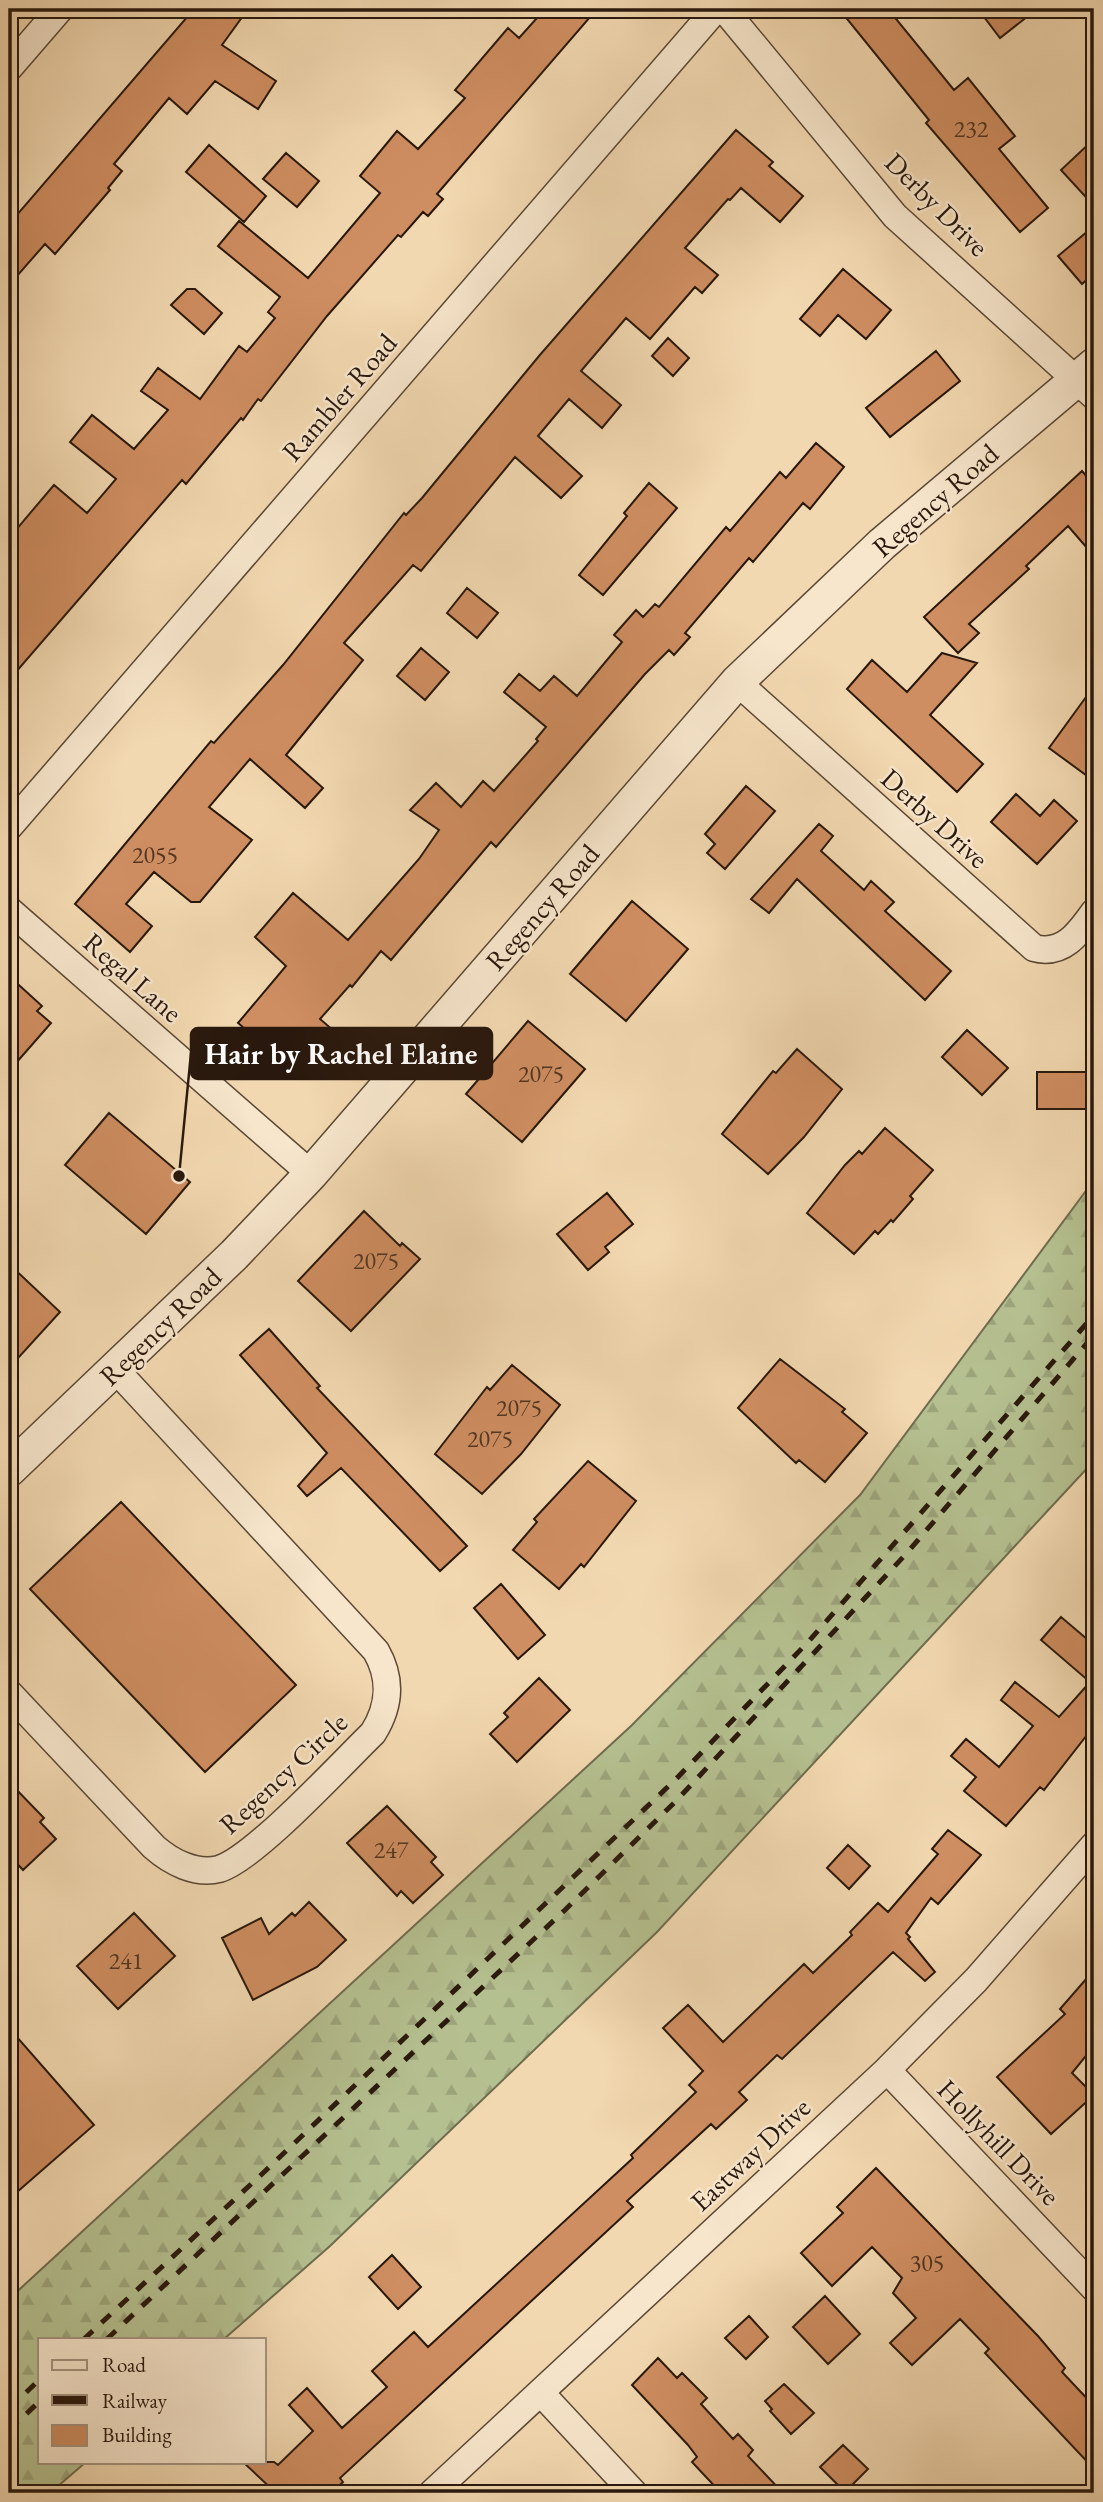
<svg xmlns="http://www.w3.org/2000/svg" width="1103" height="2502" viewBox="0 0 1103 2502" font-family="'EB Garamond',serif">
<defs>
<pattern id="forest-firs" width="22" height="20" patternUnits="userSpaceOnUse" patternTransform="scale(1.75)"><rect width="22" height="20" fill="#b5c090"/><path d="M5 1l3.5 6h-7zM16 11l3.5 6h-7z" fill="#9ca47b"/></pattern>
</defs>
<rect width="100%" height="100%" fill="#f2d8b0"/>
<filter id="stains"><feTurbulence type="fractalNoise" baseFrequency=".00286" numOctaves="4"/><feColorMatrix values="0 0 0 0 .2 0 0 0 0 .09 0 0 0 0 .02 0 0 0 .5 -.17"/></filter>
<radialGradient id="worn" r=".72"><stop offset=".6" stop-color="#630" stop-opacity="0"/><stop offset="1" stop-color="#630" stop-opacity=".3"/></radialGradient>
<path fill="url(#forest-firs)" stroke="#6f6c4e" stroke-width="2" d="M1094,1180V1460L1091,1464L657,1932L330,2246L224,2339H40V2462H86L50,2493H9V2299L631,1726L860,1495Z"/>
<path fill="#cf8e61" stroke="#29180d" stroke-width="2" d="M194,9H248L222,45L276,81L258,109L215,81L187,114L169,98L114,164L122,171L108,188L110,190L55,254L45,244L9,285V224Z
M545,9H597L437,194L443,199L428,216L423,212L401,237L398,235L327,316L261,401L258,399L243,420L241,418L186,484L182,480L9,680V538L54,485L87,513L116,479L70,442L92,415L134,449L168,410L141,391L158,368L200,399L239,346L247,352L275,318L268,312L280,297L218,246L239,221L308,278L380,193L360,176L397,131L418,149L465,98L455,90L508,28L519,38Z
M839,9H888L954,90L968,78L1015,136L999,149L1048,208L1020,232L926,123L929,120Z
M978,9H1037L1000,38Z
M736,130L773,162L769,166L803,196L780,222L741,188L730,200L728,199L685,248L718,275L702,293L695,287L650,339L626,318L581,371L621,405L602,428L569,399L538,436L582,476L561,498L515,457L421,571L413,565L344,643L363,660L286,755L323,788L305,808L250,759L209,807L252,840L200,902H191L154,872L126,904L152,926L130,952L75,904L211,741L214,743L283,665L404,513L406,515L422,498L539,356Z
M1094,139V206L1061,170Z
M209,145L266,196L244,222L186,172Z
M286,153L319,181L297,207L263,179Z
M1094,226V273L1082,284L1058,256Z
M843,269L891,310L866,339L838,315L820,336L800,319Z
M187,289H195L222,313L204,334L171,305Z
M668,338L689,358L673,376L652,356Z
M936,351L960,381L890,437L866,408Z
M816,443L844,467L810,509L803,503L753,562L749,558L685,633L690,637L674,655L669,650L645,674L496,847L491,842L391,960L381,951L352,987L350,985L320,1019L334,1031L298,1074L238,1023L286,966L255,937L293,893L348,940L419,859L439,830L410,810L436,783L461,807L483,781L494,791L538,741L536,739L546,727L504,692L519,674L540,691L554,676L577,696L622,642L614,635L636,610L643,617L655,604L659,607L726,527L730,531L780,472L786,478Z
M1082,471L1094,485V556L1068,526L1026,566L1029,569L969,624L979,633L958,653L924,617Z
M649,483L677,508L603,595L579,575L627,516L624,513Z
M467,588L498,613L477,638L447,613Z
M421,648L449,672L425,700L397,676Z
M942,653L977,663L930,715L983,764L957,792L847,689L872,660L907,692Z
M1094,686V781L1049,748Z
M746,786L775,811L725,869L707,853L715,844L705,834Z
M1016,794L1040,816L1054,800L1077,821L1037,864L991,822Z
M819,824L833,836L821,851L864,890L871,881L894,902L885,911L951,971L925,1000L797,879L769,913L751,899Z
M632,901L688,949L626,1021L570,974Z
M9,976L42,1006L37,1011L51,1023L9,1071Z
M528,1021L585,1069L522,1142L466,1094Z
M967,1030L1008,1068L982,1095L942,1057Z
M797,1049L842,1089L804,1137L768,1174L722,1134L773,1071L776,1073Z
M1037,1072H1092V1109H1037Z
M109,1113L190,1182L146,1234L65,1165Z
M885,1128L933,1170L910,1196L913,1199L893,1222L891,1220L878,1234L875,1231L854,1254L807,1213L845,1165L859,1151L862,1154Z
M607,1193L633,1224L605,1247L609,1252L588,1270L557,1234Z
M364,1211L400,1246L402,1243L420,1259L351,1331L298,1281Z
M9,1264L60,1312L9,1368Z
M269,1329L320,1386L317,1388L467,1546L440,1571L341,1468L307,1496L298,1486L327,1453L240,1355Z
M780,1359L845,1409L842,1412L867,1433L825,1482L799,1460L796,1463L738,1408Z
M512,1365L560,1405L521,1454L482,1494L435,1454L487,1387L490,1390Z
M588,1461L636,1501L584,1567L581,1564L559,1589L513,1550L537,1522L534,1519Z
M121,1502L296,1685L205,1772L30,1589Z
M501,1584L545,1635L518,1659L474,1608Z
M1061,1617L1094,1645V1726L1044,1790L1040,1787L1006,1826L964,1791L976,1777L951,1756L966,1739L999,1767L1033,1726L1001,1700L1015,1682L1059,1717L1090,1682L1041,1640Z
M539,1678L570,1710L517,1762L490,1734L508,1717L504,1713Z
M9,1782L44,1818L40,1822L56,1839L23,1870L9,1855Z
M387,1806L436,1857L431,1862L443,1875L413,1903L401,1891L397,1896L347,1843Z
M948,1830L981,1855L938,1904L931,1898L906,1933L910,1937L908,1939L935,1972L925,1981L893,1952L782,2059L777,2055L739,2092L747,2100L716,2129L711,2124L627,2201L633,2207L340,2478L343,2482L331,2493H276L243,2462H274L278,2465L313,2431L289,2405L307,2388L342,2428L387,2387L372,2371L414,2332L428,2347L633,2158L631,2155L696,2092L689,2085L703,2071L663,2028L688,2005L723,2042L804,1964L813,1973L852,1935L850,1932L878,1903L888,1912L938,1854L932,1849Z
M848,1845L870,1866L849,1889L827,1868Z
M309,1902L346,1940L317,1967L253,2000L222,1938L261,1918L269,1934L292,1913L295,1916Z
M134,1913L175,1956L118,2009L77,1966Z
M1094,1970V2046L1072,2073L1094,2095L1051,2134L997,2077L1065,2014L1060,2009Z
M9,2028L94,2125L9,2199Z
M876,2168L1038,2336L1065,2368L1062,2372L1094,2406V2469L985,2353L989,2349L960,2319L912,2365L890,2343L916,2318L893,2293L902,2278L872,2247L832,2286L801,2253L843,2213L837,2207Z
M392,2255L421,2287L398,2309L369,2277Z
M825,2296L860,2334L828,2364L793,2327Z
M749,2316L768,2337L746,2359L725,2338Z
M658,2358L677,2378L682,2373L707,2398L701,2404L733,2439L738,2434L753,2450L748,2456L783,2493H721L692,2462L697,2457L688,2445L632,2385Z
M784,2384L814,2413L791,2434L770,2411L772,2409L765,2401Z
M843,2445L868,2469L845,2492L820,2467Z"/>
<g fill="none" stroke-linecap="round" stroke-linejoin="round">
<defs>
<path id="minor" d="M724,9L895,216L1094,396
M9,68L60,9
M737,682L1034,948C1063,956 1079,933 1094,912
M9,827L716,9
M9,910L311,1174
M9,1693L154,1847C171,1862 196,1875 219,1869C254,1859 342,1763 373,1733C390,1706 392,1679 376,1651L115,1369
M887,2070L1094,2288
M541,2393L634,2493
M432,2493L887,2070L976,1980L1094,1845"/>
<path id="tertiary" d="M9,1470L234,1255L311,1174L737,682L882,544L1094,365"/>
</defs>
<use href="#minor" stroke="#5b4836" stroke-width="29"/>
<use href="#tertiary" stroke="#5b4836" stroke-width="36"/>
<use href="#minor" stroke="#f7e6cc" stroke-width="26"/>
<use href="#tertiary" stroke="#f7e6cc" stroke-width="33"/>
<path stroke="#29180d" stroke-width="5" stroke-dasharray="12 12" stroke-linecap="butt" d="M84,2339L262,2174L675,1780L809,1641L1094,1315
M107,2339L565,1910L676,1801L906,1554L1094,1335
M9,2409L40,2379
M9,2430L40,2401"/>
</g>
<g text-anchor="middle" stroke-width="5" stroke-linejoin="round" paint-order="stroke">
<g font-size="24" fill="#523622">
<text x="971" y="137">232</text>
<text x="155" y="863">2055</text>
<text x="541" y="1082">2075</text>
<text x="376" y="1269">2075</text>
<text x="519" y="1416">2075</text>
<text x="490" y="1447">2075</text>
<text x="391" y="1858">247</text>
<text x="126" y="1969">241</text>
<text x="927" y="2271">305</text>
</g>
<g font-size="28" fill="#29180d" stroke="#f7e6cc">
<text transform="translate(937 204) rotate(45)" y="10">Derby Drive</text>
<text transform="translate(339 397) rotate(-49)" y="10">Rambler Road</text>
<text transform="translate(935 500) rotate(-41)" y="10">Regency Road</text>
<text transform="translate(935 818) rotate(42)" y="10">Derby Drive</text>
<text transform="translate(542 907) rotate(-49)" y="10">Regency Road</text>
<text transform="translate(133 977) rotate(41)" y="10">Regal Lane</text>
<text transform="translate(160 1326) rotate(-44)" y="10">Regency Road</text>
<text transform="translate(283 1773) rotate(-43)" y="10">Regency Circle</text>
<text transform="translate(999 2142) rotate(46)" y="10">Hollyhill Drive</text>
<text transform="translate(750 2154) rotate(-43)" y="10">Eastway Drive</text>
</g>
</g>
<path fill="none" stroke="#29180d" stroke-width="2.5" d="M179 1176L191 1053"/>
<circle fill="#29180d" stroke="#f7e6cc" stroke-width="2.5" cx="179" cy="1176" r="7"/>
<rect fill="#29180d" stroke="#29180d" stroke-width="2.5" x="191" y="1028" width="301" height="51" rx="7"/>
<g font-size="30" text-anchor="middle" font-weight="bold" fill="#fff">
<text x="341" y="1064">Hair by Rachel Elaine</text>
</g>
<rect width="1103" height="2502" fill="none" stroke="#f2d8b0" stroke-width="35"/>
<rect x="10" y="10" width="1082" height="2481" fill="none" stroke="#29180d" stroke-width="3.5"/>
<rect x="18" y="18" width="1068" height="2467" fill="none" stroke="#29180d" stroke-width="2"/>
<rect x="38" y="2338" width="228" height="126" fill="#f7e6cc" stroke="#a59480" stroke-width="2"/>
<rect x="52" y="2360" width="35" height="10" fill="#f7e6cc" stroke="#a59480" stroke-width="2"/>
<text x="102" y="2372" font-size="21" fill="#29180d">Road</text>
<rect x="52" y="2395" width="35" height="10" fill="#29180d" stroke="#a59480" stroke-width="2"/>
<text x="102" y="2408" font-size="21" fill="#29180d">Railway</text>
<rect x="52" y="2425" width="35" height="21" fill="#cf8e61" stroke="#a59480" stroke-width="2"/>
<text x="102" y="2442" font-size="21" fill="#29180d">Building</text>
<rect width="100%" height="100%" filter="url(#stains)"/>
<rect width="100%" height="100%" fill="url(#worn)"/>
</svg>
